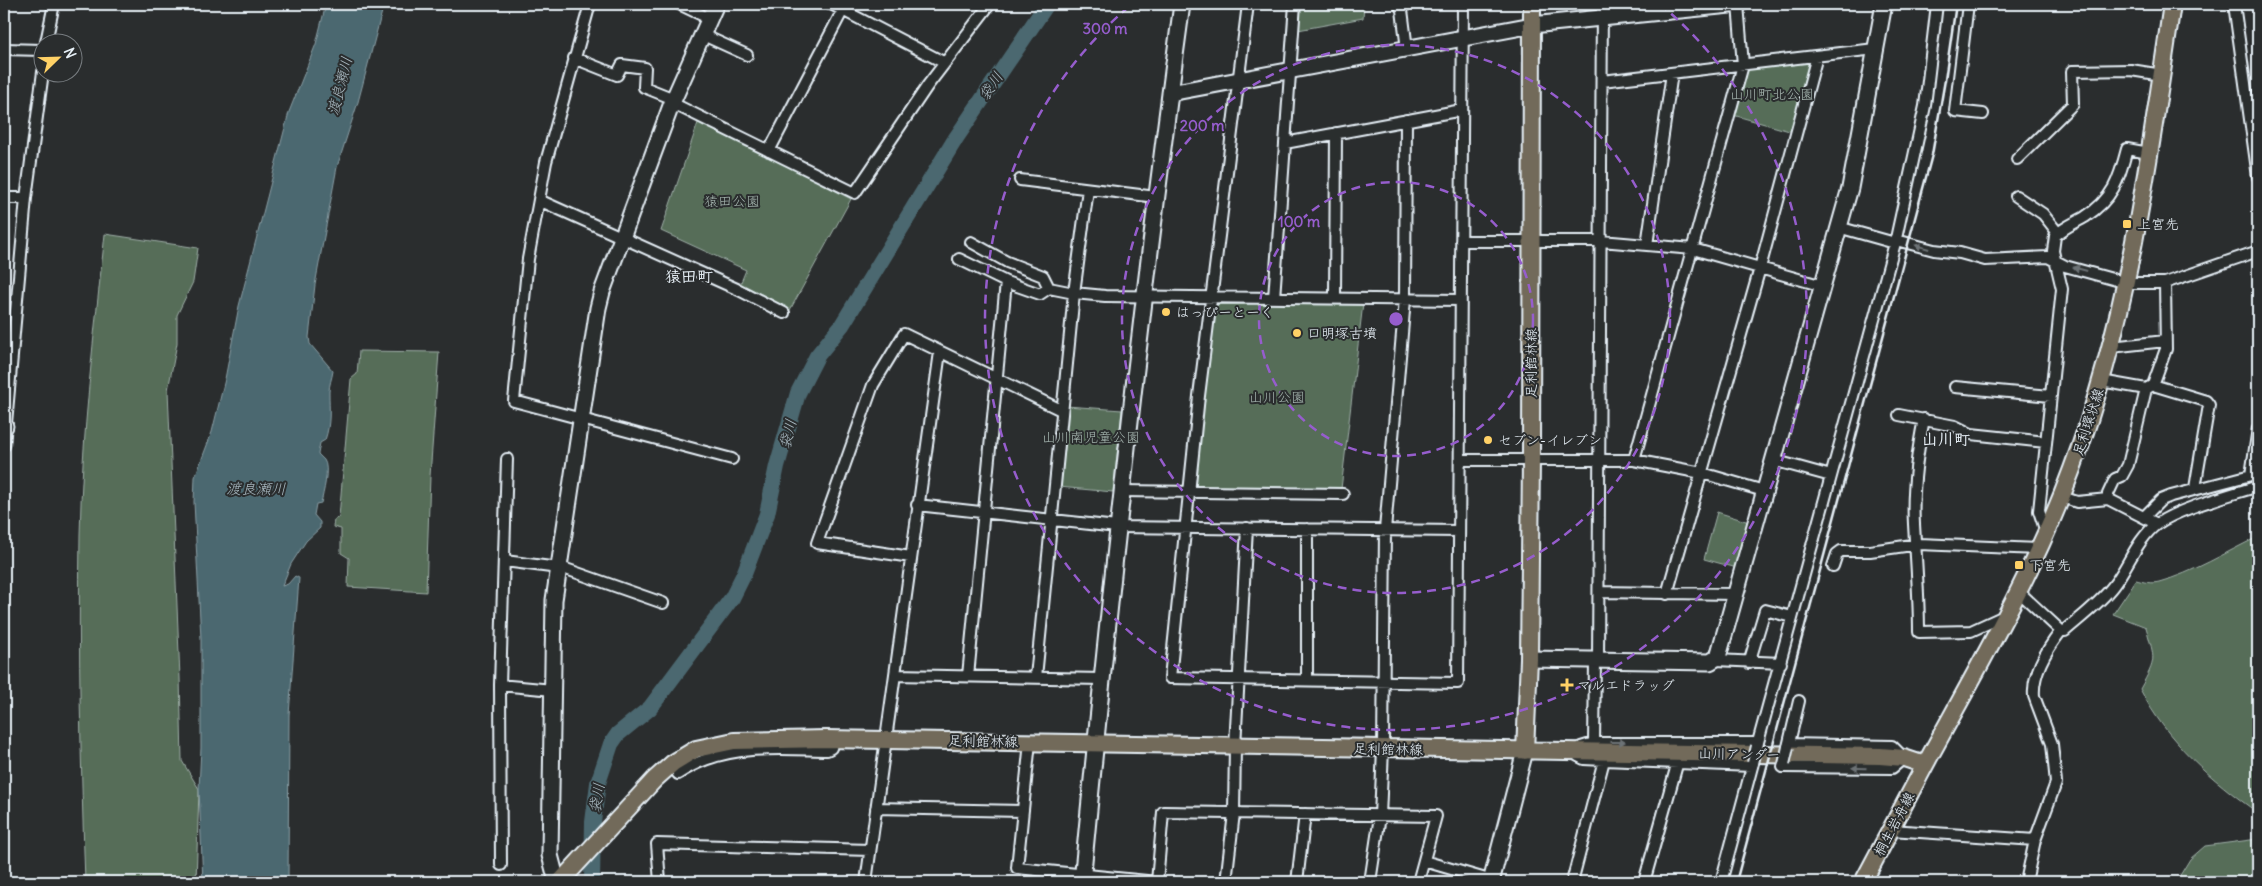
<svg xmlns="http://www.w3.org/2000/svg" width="2262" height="886" viewBox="0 0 2262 886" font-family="Delius,'Klee One',sans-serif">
<rect width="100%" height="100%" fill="#2a2d2e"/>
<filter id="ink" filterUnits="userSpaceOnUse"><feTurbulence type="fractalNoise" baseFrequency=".02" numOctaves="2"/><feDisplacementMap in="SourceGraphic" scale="10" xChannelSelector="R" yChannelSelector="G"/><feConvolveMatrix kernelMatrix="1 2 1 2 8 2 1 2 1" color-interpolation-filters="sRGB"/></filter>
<g filter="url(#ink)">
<path fill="#566d59" stroke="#9fafa8" d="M1299,4H1364L1363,18L1298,30Z
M1807,59L1813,64L1793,132L1733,115L1746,68Z
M699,120L851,199L790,310L739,287L746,270L661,231Z
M105,234L198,248L193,282L177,315V343L168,390L180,678L182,761L199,789L196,882H85C81,767 78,651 80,535C82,435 94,334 105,234Z
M1219,300L1363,303L1341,489L1192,488L1214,306Z
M359,351L439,352L430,476L426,592L348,587L349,558L341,553V529L333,527L334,520L339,517L351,379L357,374Z
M1066,406L1122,410L1113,492L1059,487Z
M1717,512L1749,522L1737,568L1704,559Z
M2258,537V813C2211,779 2167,742 2140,689C2157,658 2155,661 2146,627L2113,614L2136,580C2144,582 2151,584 2159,582C2193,573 2226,552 2258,537Z
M2258,839V882H2176L2190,859L2205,846Z"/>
<path fill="#4c6870" stroke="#8a9fa6" d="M326,4H384L358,102L337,167L315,285L309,337L310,344L333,371C332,378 329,385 329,392C329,409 331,423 325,440L320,443L318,454C320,456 322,458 324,460C330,468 323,494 321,503L316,504L314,515L320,522V528L306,541L291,564L282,586L288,584L295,576L299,578L289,715L288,882H203L199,789L201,748V639L194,502L195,477L212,432L225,379L239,306L289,112L316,44Z"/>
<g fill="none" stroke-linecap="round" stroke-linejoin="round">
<path stroke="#4c6870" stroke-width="16" d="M592,882L593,822L598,783L611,744L618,734L650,708L732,598L744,574L767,514L777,466L798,393L817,356L842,325L956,138L1047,4"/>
<defs>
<path id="street" d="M590,4L546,162L528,259L514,401L732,459
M679,4L710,19
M831,4L945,63
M1248,4L1199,396L1170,678L1458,683L1463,4
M1399,4L1402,10L1407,49
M1968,4L1955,111L1983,114
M2234,4L2258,177
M703,35L747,55
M46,42L54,4
M4,49L42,50
M574,58L617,75L622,65L645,68L644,87L674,99
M1602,81L1875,49
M672,103L855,193L928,85L990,4
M1285,143L1462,110
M769,151L846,4
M2017,159L2073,104L2072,71L2131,70L2162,75
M1020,180L1156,197
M2016,196L2043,214L2058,233
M4,198H26
M541,201L739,290L784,313
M1838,227L1895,243
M1896,240L1934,250L1960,253L1985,260L2048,257L2065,266L2127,283H2165L2258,251
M1461,241H1601L1693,249L1823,286
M971,242L1007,262L1043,276L1049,288
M1647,245L1672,73
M959,259L1006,282L1040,294L1049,288L1074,293L1105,296L1460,300
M1274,298L1295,4
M1335,298L1336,133
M2111,347L2165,341
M2101,381L2146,389
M2153,385L2206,401L2209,405L2195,488
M1955,387L2051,396
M1899,415L1955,426L1971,434L2046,442
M1924,419C1917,453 1912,489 1914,524C1916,560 1919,595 1919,632L1971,631L2006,615
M4,446L26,198L43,72
M1460,460H1634L1702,473L1764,491
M1634,460L1743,65L1738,4
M1773,460L1831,476
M2251,475L2258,428
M1121,491L1343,494
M2062,497L2077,502L2108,499L2157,524
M2108,499V494L2115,479L2122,476L2128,465L2146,389L2153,385L2166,349L2165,283
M917,505L1117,527L1459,531
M2144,517L2161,500L2171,496L2251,475H2258
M2046,532L2039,511L2062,289L2053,251L2055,236C2064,227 2075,223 2085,217C2113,199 2119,180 2127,149L2149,153
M911,557L817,543L873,385L904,334L1061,410
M505,561L566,569L663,603
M1833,566L1837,554L1841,551H1870L1919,544L2038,549
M2018,591L2061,631C2047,649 2032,673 2034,696L2052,744L2056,783L2035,840L2026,882
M1599,592L1735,594
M1667,594L1760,268L1817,56
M2061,631H2065C2081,617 2100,603 2113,586C2128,567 2137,539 2157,524C2180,508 2231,495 2258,486
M1716,660L1781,663
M1598,661L1602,4
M1749,663L1765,610L1792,617
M895,675L1102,679
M968,676L1006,282
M1036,677L1074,293L1088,189
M1307,680V529
M500,685L553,690
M1030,742L1017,868L1157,882
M1594,743L1595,661
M1757,746L1895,243L1925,106L1937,4
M1581,747L1594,743H1758
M1788,747L1799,701
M1578,756L1584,759L1604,760L1752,766
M1784,764L1783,767L1892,768L1904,758L1892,746L1789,744
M678,774C723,743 775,749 827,750L831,748L833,739
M876,808L1022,811
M1891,830L2035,840
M1424,861L1496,882
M501,865L500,685L507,459
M660,882L657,844L870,850
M866,882L940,352
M1157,882L1163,812L1436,816L1418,882
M1226,882L1234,813L1235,746L1247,528
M1297,882L1305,814
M1370,882L1380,816L1383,749L1385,530L1405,299L1406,120
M1572,882L1604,760
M1644,882L1677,765
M1721,882L1753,763"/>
<path id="secondary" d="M1170,93L1532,25L1740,4
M4,426H5
M1529,659L1710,662L1718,657L1850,188L1884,4
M557,882L550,855L554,600L598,308L602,292L672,103L716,4
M1082,882C1110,589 1142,296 1182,4
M1491,882L1525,751"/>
<path id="primary" d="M1525,751L1529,659L1531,460L1532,4
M560,882L655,779L673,763L696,749L734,741L826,739L1880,756L1904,758L1925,765
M1863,882C1884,843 1904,804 1925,765C1977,669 2034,573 2072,469C2128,320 2149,161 2172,4"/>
</defs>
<use href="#street" stroke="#e8f1f8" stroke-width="14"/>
<use href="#secondary" stroke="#e8f1f8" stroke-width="19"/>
<use href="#primary" stroke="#e8f1f8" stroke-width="20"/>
<use href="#street" stroke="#2a2d2e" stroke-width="10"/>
<use href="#secondary" stroke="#2a2d2e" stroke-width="15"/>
<use href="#primary" stroke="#726b5a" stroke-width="16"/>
<path stroke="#e8f1f8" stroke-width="2.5" d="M1736,882L1932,155L1945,80L1956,4"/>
<defs>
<path id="street-bridge" d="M1753,763L1757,746
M1784,764L1788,747"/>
</defs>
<use href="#street-bridge" stroke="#e8f1f8" stroke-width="14" stroke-linecap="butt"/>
<use href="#street-bridge" stroke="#2a2d2e" stroke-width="10"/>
</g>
<defs><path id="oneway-solid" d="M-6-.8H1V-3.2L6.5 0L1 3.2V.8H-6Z" transform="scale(1.25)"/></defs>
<g fill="#6c7275">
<use href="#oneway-solid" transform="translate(1922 247) rotate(-164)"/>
<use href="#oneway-solid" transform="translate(2080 269) rotate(-165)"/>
<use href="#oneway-solid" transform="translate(1618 742)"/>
<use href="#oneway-solid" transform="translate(1859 768) rotate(-179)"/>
</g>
</g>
<g fill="none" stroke="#965dcd" stroke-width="2.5" stroke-dasharray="9 6">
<circle cx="1396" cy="319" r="137"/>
<circle cx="1396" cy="319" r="274"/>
<path d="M1660 4A411 411 0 1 1 1132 4"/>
</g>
<g fill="#ffd166" stroke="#2a2d2e" stroke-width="2">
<rect x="2122" y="219" width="10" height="10" rx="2.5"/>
<circle cx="1166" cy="312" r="5"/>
<circle cx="1297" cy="333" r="5"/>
<circle cx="1488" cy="440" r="5"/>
<rect x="2014" y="560" width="10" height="10" rx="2.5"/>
<path d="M1564.5 677.5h5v5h5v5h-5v5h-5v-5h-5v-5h5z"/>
</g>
<g text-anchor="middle" stroke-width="4" stroke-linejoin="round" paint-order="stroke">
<g font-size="14" fill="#a6b6b0" stroke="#2a2d2e">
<text x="1772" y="99">山川町北公園</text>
<text x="732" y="206">猿田公園</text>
<text x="1277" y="402">山川公園</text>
<text x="1091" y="442">山川南児童公園</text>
</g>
<g font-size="14" fill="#e8f1f8" stroke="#2a2d2e" text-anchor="start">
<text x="2137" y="229">上宮先</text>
<text x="1176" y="317">はっぴーとーく</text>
<text x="1307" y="338">口明塚古墳</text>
<text x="1498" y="445">セブン-イレブン</text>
<text x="2029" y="570">下宮先</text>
<text x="1577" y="690">マルエドラッグ</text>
</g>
<g font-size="14" fill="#e8f1f8" stroke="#2a2d2e">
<text transform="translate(1531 363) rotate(-90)" y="5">足利館林線</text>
<text transform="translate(2088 422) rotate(-72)" y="5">足利環状線</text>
<text transform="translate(983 741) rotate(1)" y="5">足利館林線</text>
<text transform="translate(1388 749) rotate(1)" y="5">足利館林線</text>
<text transform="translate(1739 754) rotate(1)" y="5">山川アンダー</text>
<text transform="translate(1894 824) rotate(-62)" y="5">桐生岩舟線</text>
</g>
<g font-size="15" font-style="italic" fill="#aabac2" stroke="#2a2d2e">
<text transform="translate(340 86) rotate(-76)" y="5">渡良瀬川</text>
<text transform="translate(991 86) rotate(-56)" y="5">袋川</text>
<text transform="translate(788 434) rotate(-76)" y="5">袋川</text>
<text x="256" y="494">渡良瀬川</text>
<text transform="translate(597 798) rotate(-81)" y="5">袋川</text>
</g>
<g font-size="16" font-weight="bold" fill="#e8f1f8" stroke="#2a2d2e">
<text x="689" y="282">猿田町</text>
<text x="1946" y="445">山川町</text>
</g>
</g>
<circle cx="1396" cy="319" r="8" fill="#965dcd" stroke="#2a2d2e" stroke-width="2.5"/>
<g font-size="15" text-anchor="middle" font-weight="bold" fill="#965dcd" stroke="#2a2d2e" stroke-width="4" stroke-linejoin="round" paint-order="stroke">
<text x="1105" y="34">300 m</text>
<text x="1202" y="131">200 m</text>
<text x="1299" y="227">100 m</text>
</g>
<rect width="2262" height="886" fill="none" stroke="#2a2d2e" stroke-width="20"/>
<rect x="10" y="10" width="2242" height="866" fill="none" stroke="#e8f1f8" stroke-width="2" filter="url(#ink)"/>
<g transform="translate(58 58) rotate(67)"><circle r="24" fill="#2a2d2e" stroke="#767b7f"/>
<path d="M0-4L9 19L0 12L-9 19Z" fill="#ffd166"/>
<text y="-8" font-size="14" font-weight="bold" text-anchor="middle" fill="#e8f1f8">N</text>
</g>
</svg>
